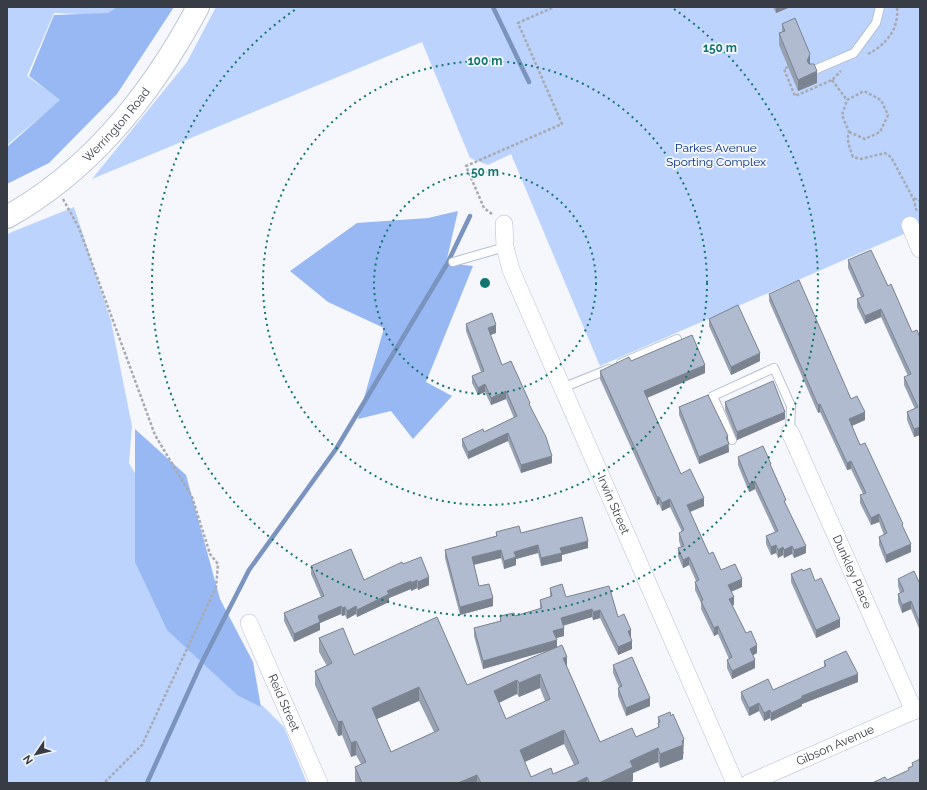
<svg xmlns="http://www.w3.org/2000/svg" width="927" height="790" viewBox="0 0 927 790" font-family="Raleway,sans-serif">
<rect width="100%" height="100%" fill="#f5f7fc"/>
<path fill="#bcd3fd" d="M7,7H117L106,15L54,13L27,76L61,100L7,145Z
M216,7H920V227L600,366L511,154L488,165L470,158L422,42L92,179L187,62Z
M74,207L111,321L132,426L129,463L150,498L191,602L157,609L167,628L236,694L263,706L284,727L307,783H7V234Z"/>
<path fill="#97b8f3" d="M117,7H174L117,94L49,163L7,184V147L60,100L29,76L54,15L108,13Z
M458,211L446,263L473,266L426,382L452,396L413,439L391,411L358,419L384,328L328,302L290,271L357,223L428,218Z
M135,429L186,475L220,599L253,662L261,707L237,695L167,630L135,562Z"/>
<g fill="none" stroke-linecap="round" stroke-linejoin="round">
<path stroke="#7a93bf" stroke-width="4.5" d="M493,7L529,82
M147,783L201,664L249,570L336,449L447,264L470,216"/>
<defs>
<path id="lane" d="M812,71L854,53L876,23L880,7
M453,262L505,247
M621,363L677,339
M562,388L609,369
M732,440L713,396L774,368L791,406L790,432"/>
<g id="street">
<path id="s1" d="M504,224L505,247L511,270L735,783"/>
<path d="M910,225L920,249"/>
<path id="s2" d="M790,432L914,711"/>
<path id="s3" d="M249,623L319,783"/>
<path id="s4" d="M749,783L920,708"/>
</g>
<g id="secondary">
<path id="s5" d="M7,217C93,169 153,92 198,7"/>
</g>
</defs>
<use href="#lane" stroke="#b4bfd3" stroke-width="10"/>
<use href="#street" stroke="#b4bfd3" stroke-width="18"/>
<use href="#secondary" stroke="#b4bfd3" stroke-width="24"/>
<path stroke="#a7aab1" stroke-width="2.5" stroke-dasharray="3 2" stroke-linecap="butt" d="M868,54C887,44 899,29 897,7
M788,67L784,69L795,96L832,80L841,71
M832,80L847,100
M849,132L865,139L880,132L888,115L881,100L864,91L847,100L842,115L849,132C846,141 850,148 853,157L861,159L885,153L891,157L913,198L917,212
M914,198L920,201
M63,199L79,228L155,435L192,497L210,554L218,564L216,587L142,745L104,783
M492,214L484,208L466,166L562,124L518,23L554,7"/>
<use href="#lane" stroke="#fff" stroke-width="8"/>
<use href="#street" stroke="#fff" stroke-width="17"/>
<use href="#secondary" stroke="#fff" stroke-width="22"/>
</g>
<path fill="#97a1b2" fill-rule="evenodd" d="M773,7H788V8L776,13Z
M782,24L810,64L817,83L798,91L779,45V33L782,32Z
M848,260L888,286L912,332L920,338V435L914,437L907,420V412L915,409L904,385V377L908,376L881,317L865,324L857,307V299L861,297L848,268Z
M769,294L851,399L865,420L852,426L860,445L903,529L911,552L886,563L879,545V537L884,535L879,522L871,525L860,503V495L863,494L851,469L847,470L820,412L818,413L769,301Z
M709,319L760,361L731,375L709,326Z
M466,324L496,333L490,335L502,365L530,407L552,463L521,473L508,441L468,459L462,446V439L484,432L514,418L506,399L491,405L485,392L478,395L472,383V376L481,372L466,331Z
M631,361L705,373L647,398L681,474L704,506L690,512L709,554L721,570L742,587L731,592L734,605H732L746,633L757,653L753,655L755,668L732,679L727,668V660L729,659L718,634L714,636L701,609V603L695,590V582L696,581L689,565L683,568L678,556V548L681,547L679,541V533L682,532L670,507L662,511L659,504L657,505L600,379V371Z
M725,402L785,419L737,440L725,410Z
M679,407L728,443L729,452L699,464L679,415Z
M738,457L771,468L806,553L794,558L792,554L784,558L783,555L778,558L776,553L771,555L766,544V536L775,532L755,489L749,492L738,465Z
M496,532L521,533L588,548L562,555V561L541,566L538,553L516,559V565L504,569L501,558L474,565L479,586L493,606L460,615L445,558V550L496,536Z
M403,564L429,585L418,590L417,588L411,591V589L389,598V602L357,617L356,614L347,619L345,615L342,616L341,614L320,623V630L294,642L284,621V613L321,597L311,574V566L364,580Z
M803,571L815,581L840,627L816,638L791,582V574Z
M898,579L920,584V631L911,609L902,613L898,602V594L900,593L898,586Z
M550,588L566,597L618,617L631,638L632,649L618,655L600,618L593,620L592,617L563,626L564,636L556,638L557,647L567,667L600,742L636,737L658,728V717L684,753L683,754V759L660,768L658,762L633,773V781L628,783H356L355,781V767L361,764L356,755L351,757L342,735L338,736L315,685V671L327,666L319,652V638L354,655L467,685L550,650L483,669L474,636V628L500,621V616H515L540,609V600L550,597ZM540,688L545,701L506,719L499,703L517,694L519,697ZM419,701L434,732L391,752L377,719ZM564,744L574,765L553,774L531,777L525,762Z
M824,661L858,682L802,704V706L771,721L770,718L764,721L759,711L749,716L741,699V692L773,690L824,667Z
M613,665L650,706L626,716L618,696V688L619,687L613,673Z"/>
<path fill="#7b8391" d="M776,7H788V8L776,13Z
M810,54V66L807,61Z
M817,71V83L798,91V80Z
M881,309V317L865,324V316Z
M496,325V333L488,336V328Z
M760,353V361L731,375V367Z
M705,365V373L644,399V391Z
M485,384V392L478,395V388Z
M506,391V399L491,405V398Z
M820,404V412L818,413V405Z
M785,412V419L737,440V432Z
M865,412V420L849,427V419Z
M920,427V435L914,437V429Z
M508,433V441L468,459V452Z
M728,436L729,452L699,464V457Z
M552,456V463L521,473V465Z
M851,461V469L847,470V463Z
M755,481V489L749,492V484Z
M657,497H659V504L657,505Z
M704,498V506L687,513V505Z
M670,499V507L662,511V503Z
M879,514V522L871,525V518Z
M588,541V548L562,555V561L541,566V558L560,548Z
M911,544V552L886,563V555Z
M538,545V553L516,559V565L504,569V561L514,552Z
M776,545V553L771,555V547Z
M792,546V554L784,558V550Z
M806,546V553L794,558V550Z
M783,547V555L778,558V550Z
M501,550V558L472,565V557Z
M689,557V565L683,568V560Z
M429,577V585L418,590V582Z
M742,579V587L728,593V585Z
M417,580V588L411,591V583Z
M411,581V589L389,598V602L357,617V610L387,591Z
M734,597V605L729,607V599Z
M493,598V606L460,615V607Z
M911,601V609L902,613V605Z
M341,606V614L320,623V630L294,642V634L318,616Z
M356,606V614L347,619V611Z
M345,607V615L342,616V608Z
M592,609V617L561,626V618Z
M600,610V618L593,620V612Z
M840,619V627L816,638V630Z
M718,626V634L714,636V628Z
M564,628V636L553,639V631Z
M631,630V638L628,639V631Z
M557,640V648L483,669V661Z
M632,641V649L618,655V647Z
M757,645V653L750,657V649Z
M567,657V671L563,658Z
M755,660V668L732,679V671Z
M540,674V688L519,697V683Z
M858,674V682L802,704V706L771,721V713L802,696Z
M517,680V694L494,705V691Z
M419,687V701L372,721V708Z
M650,698V706L626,716V708Z
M759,703V711L749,716V708Z
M770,710V718L764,721V713Z
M342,721V735L338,736V722Z
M564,730V744L520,764V750Z
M684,739L683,759L660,768V754L682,741Z
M356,741V755L351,757V743Z
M658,748V762L633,773V781L628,783H599L630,761Z
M477,775V783H458Z
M587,777V783H575Z"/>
<path fill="#b0bbcf" stroke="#7b8391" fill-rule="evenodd" d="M795,18L810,54L807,61L809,64H814L817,71L798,80L779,33L785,31L782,24Z
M871,250L888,286L891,284L912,332L917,330L920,338V427L914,429L907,412L918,407L904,377L911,374L881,309L865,316L857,299L864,296L848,260Z
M799,280L851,399L857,396L865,412L849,419L860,445L865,443L903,524L902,525L911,544L886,555L879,537L887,533L879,514L871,518L860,495L866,493L851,461L847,463L820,404L818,405L769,294Z
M738,305L760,353L731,367L709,319Z
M492,313L496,325L488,328L502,365L511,361L530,403L529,404L546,437L552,456L521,465L508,433L468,452L462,439L483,429L484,432L517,416L506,391L491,398L485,384L478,388L472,376L484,371L466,324Z
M692,335L705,365L644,391L681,474L690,469L704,498L687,505L709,554L713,552L721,570L735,564L742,579L728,585L734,597L729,599L746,633L751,631L757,645L750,649L755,660L732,671L727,660L732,657L718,626L714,628L701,601L703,600L695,582L699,580L689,557L683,560L678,548L684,546L679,533L684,530L670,499L662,503L659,497H657L600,371L629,357L631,361Z
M773,381L785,412L737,432L725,402Z
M708,395L728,436L726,437L729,444L699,457L679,407Z
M763,446L771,464H770L786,500L784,501L806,546L794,550L792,546L784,550L783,547L778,550L776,545L771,547L766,536L778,531L755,481L749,484L738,457Z
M582,517L588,541L560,548L562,553L541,558L538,545L514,552L516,557L504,561L501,550L472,557L479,586L489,584L493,598L460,607L445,550L497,536L496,532L519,526L521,533Z
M351,549L364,580L402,562L403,564L421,557L429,577L418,582L417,580L411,583V581L387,591L389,594L357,610L356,606L347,611L345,607L342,608L341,606L318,616L320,622L294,634L284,613L324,596L311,566Z
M810,568L815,581L821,578L840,619L816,630L791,574L802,569L803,571Z
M914,571L920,584V624L911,601L902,605L898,594L904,591L898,579Z
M562,584L566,597L609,586L618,617L624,614L631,630L628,631L632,641L618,647L600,610L593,612L592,609L561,618L564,628L553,631L557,640L483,661L474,628L501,621L500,616L514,613L515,616L542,608L540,600L552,596L550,588Z
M437,617L467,685L562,645L567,657L563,658L600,742L632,728L636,737L659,727L658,723L660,722L658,717L670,712L671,716L673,714L684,739L682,741L683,745L660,754L658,748L630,761L633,767L599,783H590L587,777L575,783H481L477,775L458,783H362L355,767L366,762L356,741L351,743L342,721L338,722L315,671L332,663L319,638L343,628L354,655ZM540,674L550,699L506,719L494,691L517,680L519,683ZM419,687L439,730L391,752L372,708ZM564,730L579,763L553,774L551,768L531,777L520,750Z
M846,651L858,674L802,696V698L771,713L770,710L764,713L759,703L749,708L741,692L768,679L773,690L826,666L824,661Z
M632,657L650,698L626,708L618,688L622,686L613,665Z
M920,759V783H872L885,777L887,780L909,770L908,768L913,766L912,763Z"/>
<g fill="none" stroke="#0f766e" stroke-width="2" stroke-dasharray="2 4">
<circle cx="485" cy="283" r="111"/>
<circle cx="485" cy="283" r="222"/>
<path d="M674 9A333 333 0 1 1 296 9"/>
</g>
<g text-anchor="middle" stroke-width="3.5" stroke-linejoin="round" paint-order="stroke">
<g font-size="12" fill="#383d45" stroke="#f5f7fc">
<text dy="4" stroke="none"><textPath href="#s5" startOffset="144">Werrington Road</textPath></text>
<text dy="4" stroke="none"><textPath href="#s1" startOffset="303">Irwin Street</textPath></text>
<text dy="4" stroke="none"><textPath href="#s2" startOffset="153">Dunkley Place</textPath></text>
<text dy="4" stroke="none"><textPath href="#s3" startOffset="87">Reid Street</textPath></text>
<text dy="4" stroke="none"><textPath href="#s4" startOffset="94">Gibson Avenue</textPath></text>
</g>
<g font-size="12" fill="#032e80" stroke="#f5f7fc">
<text x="716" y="152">Parkes Avenue<tspan x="716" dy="14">Sporting Complex</tspan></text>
</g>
</g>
<circle cx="485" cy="283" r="6" fill="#0f766e" stroke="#f5f7fc" stroke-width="2"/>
<g font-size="12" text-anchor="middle" font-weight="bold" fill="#0f766e" stroke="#f5f7fc" stroke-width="3.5" stroke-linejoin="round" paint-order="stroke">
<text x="720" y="52">150 m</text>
<text x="485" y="65">100 m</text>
<text x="485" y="176">50 m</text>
</g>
<rect width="927" height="790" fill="none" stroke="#383d45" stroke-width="16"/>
<g transform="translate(36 754) rotate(235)" stroke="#f5f7fc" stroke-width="3" paint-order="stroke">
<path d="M0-3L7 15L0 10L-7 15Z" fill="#383d45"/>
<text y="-6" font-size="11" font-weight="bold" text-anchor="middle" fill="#383d45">N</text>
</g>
</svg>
